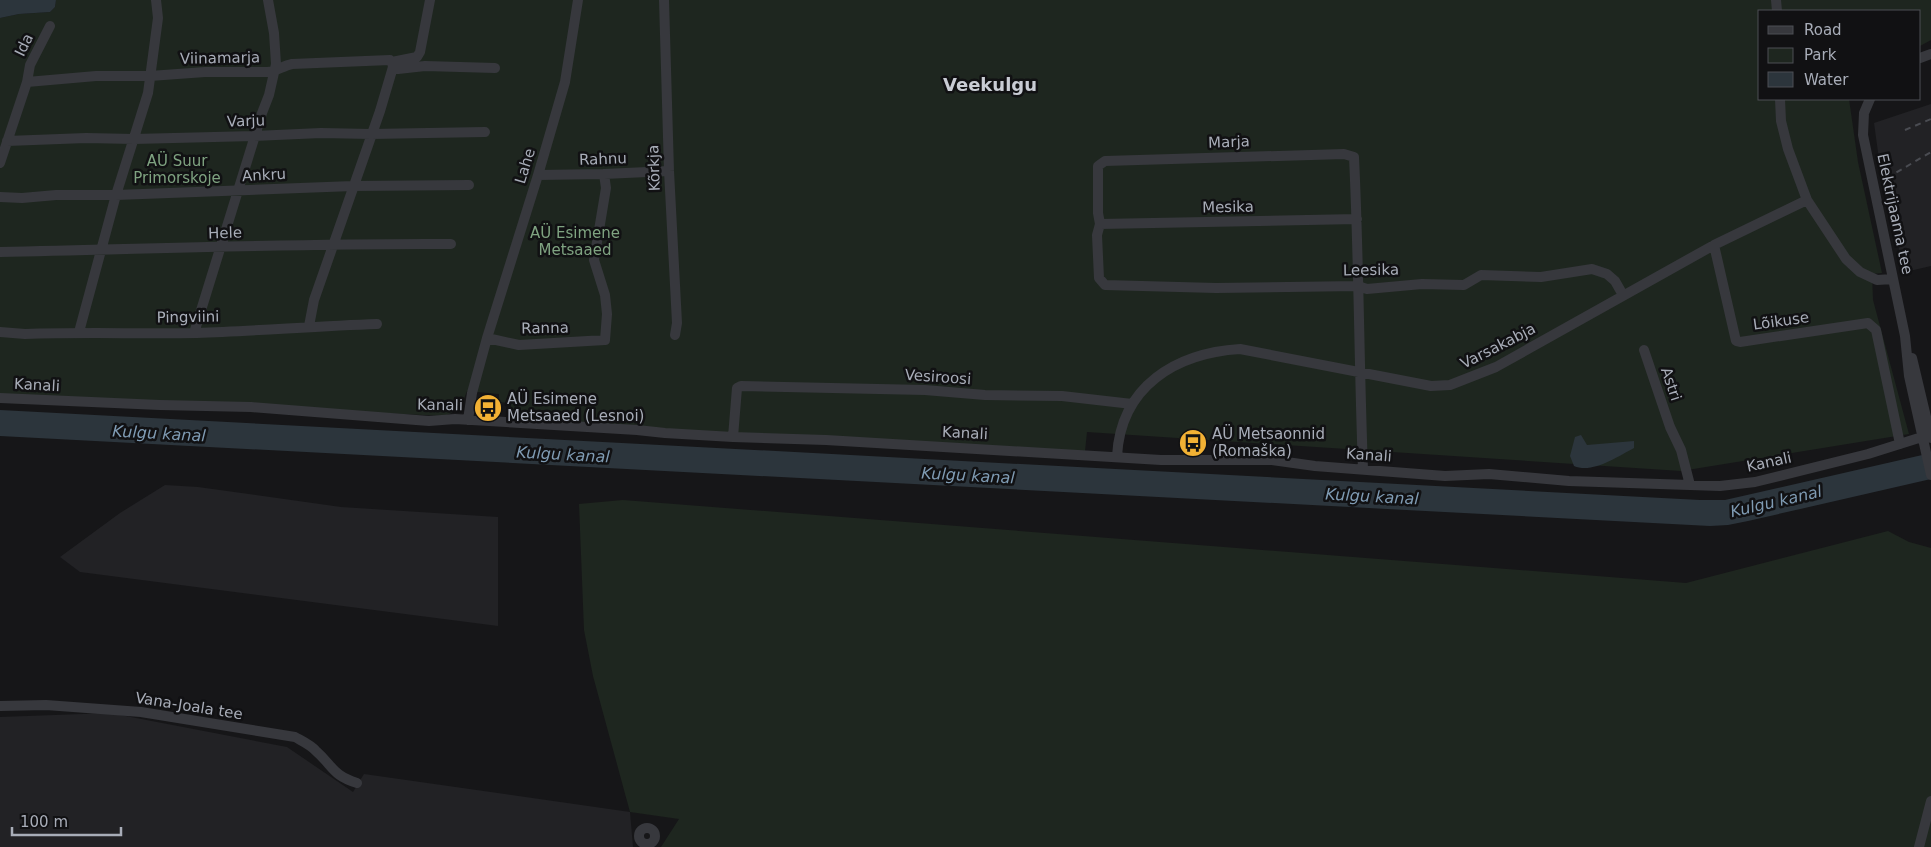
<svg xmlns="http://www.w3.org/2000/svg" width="1931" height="847" viewBox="0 0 1931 847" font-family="'DejaVu Sans',sans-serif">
<rect width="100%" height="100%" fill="#161618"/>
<path fill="#222225" d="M1931,104V266L1905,272L1883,188L1874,123Z
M165,485L198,487L341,507L498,517V626L80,572L60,557L120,513Z
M110,713L287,747L353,792L364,774L630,812L633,847H0V717Z"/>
<path fill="#1e261f" d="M56,0H1931V40L1920,46V11H1760V99H1849L1858,162L1882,273L1872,274L1873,300L1909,434L1681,471L1087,432L1085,451L672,430L510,420L511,403L499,402V394L467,391C462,404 458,412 444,416L0,395V18L19,14L50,12L55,7Z
M623,500L1686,583L1888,531L1909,542L1931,548V847H661L679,819L630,812L593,676L584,630L579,504Z"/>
<path fill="#2c353c" d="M0,0H56L55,7L50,12L19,14L0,18Z
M0,410L1700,500H1725L1931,453V479L1748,521L1728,525L1710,526L0,436Z
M1581,435L1587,445L1634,441V448C1617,457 1592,474 1574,466L1570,456L1575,437Z"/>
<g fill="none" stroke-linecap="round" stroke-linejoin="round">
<path stroke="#37383d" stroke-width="10" d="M664,0L669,171L677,323L675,335
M1776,0L1777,11
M1920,58L1931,54
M392,62L417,57L420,52L430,0
M27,82L96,76H150L205,72H267C274,72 283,66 292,64L390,60L392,62L393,67L398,69L425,66L495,68
M1780,99L1781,121L1788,149L1807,200L1846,259L1860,272L1877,280L1893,279
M1870,99L1864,113L1863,135L1905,336L1909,376L1931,475
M7,141L86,138L134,139L254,136L321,133L371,134L485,132
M0,163L27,82L30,65L50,26
M538,175L604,174L669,171
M0,197L22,198L56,195H116L353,186L469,185
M1100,224L1357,219
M1714,245L1736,341L1740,342L1868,323L1876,330L1900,444
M0,252C150,249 300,243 451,244
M309,326L314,300L380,111L393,67
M0,332L25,334C83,332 140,334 197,333C257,331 317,326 377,324
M79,332L116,195L148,93L158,18L156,0
M194,333L262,113L269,95L276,64L274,33L268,0
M487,338L519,345L605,340L607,314L605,295L594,260L606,188L604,174
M1644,350L1670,427L1681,450L1690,485
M1912,358L1931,438
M0,398L160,405L251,407L429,421L455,419L637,430L665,433L733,437L826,440L1161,460H1272L1315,466L1445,476L1489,474L1569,481L1720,486L1755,482L1868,454L1922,437
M468,420L472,393L487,338L538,175L565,82L578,0
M733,437L737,388L741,386L925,390L985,395L1062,396L1132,404
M1117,456C1121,386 1176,353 1240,349L1431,386L1450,385L1496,367L1714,245L1807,200
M1363,469C1359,365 1359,261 1354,157L1344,154L1105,161L1098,166V213L1100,224L1097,235L1099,278L1105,285L1216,288L1358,286L1367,289L1422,284L1464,285L1481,275L1541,277L1592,269L1607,274L1615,281L1623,295
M0,706L46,705L141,712L295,737C302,741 311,745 316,751C334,767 332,775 357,783
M639 836a8 8 0 1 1 16 0a8 8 0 1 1-16 0Z
M1919,847L1931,801"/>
<path stroke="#4a4c52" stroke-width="2" stroke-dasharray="6 5" stroke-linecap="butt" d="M1905,130L1931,119
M1887,178L1931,152"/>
</g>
<defs>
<symbol id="bus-disc" viewBox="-11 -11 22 22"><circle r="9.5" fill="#f2b134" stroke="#111113"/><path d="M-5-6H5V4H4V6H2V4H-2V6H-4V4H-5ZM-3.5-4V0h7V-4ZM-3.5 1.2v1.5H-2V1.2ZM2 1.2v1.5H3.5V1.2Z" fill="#111"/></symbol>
</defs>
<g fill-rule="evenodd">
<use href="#bus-disc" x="472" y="392" width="32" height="32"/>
<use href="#bus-disc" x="1177" y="427" width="32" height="32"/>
</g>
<g text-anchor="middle" stroke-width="5" stroke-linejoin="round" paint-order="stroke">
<g font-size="15" fill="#a8adb8" stroke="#111113">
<text transform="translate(24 45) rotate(-64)" y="5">Ida</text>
<text transform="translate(220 58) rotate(-1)" y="5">Viinamarja</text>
<text transform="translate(246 121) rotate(-2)" y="5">Varju</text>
<text transform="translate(1229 142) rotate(-2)" y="5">Marja</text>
<text transform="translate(603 159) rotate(-2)" y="5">Rahnu</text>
<text transform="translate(525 166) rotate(-73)" y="5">Lahe</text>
<text transform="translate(654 168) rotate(-92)" y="5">Kõrkja</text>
<text transform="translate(264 175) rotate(-3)" y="5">Ankru</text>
<text transform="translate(1228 207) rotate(-1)" y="5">Mesika</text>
<text transform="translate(1895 214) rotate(78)" y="5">Elektrijaama tee</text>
<text transform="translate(225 233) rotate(-2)" y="5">Hele</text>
<text transform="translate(1371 270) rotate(-1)" y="5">Leesika</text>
<text transform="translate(188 317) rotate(-1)" y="5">Pingviini</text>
<text transform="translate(1781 321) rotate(-8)" y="5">Lõikuse</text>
<text transform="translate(545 328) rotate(-1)" y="5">Ranna</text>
<text transform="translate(1498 346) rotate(-27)" y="5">Varsakabja</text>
<text transform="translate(938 377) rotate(4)" y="5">Vesiroosi</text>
<text transform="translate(1671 384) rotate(71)" y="5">Astri</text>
<text transform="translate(37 385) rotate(3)" y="5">Kanali</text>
<text transform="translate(440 405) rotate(1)" y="5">Kanali</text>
<text transform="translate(965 433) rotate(3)" y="5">Kanali</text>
<text transform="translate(1369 455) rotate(4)" y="5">Kanali</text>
<text transform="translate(1769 462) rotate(-12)" y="5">Kanali</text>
<text transform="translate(189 706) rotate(9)" y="5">Vana-Joala tee</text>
</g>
<g font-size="15" fill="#7fa381" stroke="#111113">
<text x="177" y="166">AÜ Suur<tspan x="177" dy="17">Primorskoje</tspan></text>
<text x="575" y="238">AÜ Esimene<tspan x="575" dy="17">Metsaaed</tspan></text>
</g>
<g font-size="15" fill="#a8adb8" stroke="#111113" text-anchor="start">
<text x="507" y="404">AÜ Esimene<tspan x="507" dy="17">Metsaaed (Lesnoi)</tspan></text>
<text x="1212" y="439">AÜ Metsaonnid<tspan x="1212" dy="17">(Romaška)</tspan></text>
</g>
<g font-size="16" font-style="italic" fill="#7f9bb3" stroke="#111113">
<text transform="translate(159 433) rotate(3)" y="6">Kulgu kanal</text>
<text transform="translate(563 454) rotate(3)" y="6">Kulgu kanal</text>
<text transform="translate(968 475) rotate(3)" y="6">Kulgu kanal</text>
<text transform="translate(1372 496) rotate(3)" y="6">Kulgu kanal</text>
<text transform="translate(1776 501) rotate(-13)" y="6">Kulgu kanal</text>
</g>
<g font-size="18" font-weight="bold" fill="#c9ccd4" stroke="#111113">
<text x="990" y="91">Veekulgu</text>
</g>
</g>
<rect x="1758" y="10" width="162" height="90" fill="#111113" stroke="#4d4f55"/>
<rect x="1768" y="26" width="25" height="8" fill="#37383d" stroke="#4d4f55"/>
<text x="1804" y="35" font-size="15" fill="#a8adb8">Road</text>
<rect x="1768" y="48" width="25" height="15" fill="#1e261f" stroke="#4d4f55"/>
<text x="1804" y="60" font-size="15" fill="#a8adb8">Park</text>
<rect x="1768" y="72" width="25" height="15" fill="#2c353c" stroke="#4d4f55"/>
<text x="1804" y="85" font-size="15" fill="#a8adb8">Water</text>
<path d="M12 827v8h109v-8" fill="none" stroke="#a8adb8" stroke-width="2.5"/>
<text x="20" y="827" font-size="15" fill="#a8adb8" stroke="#111113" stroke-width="4" paint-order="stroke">100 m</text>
</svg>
